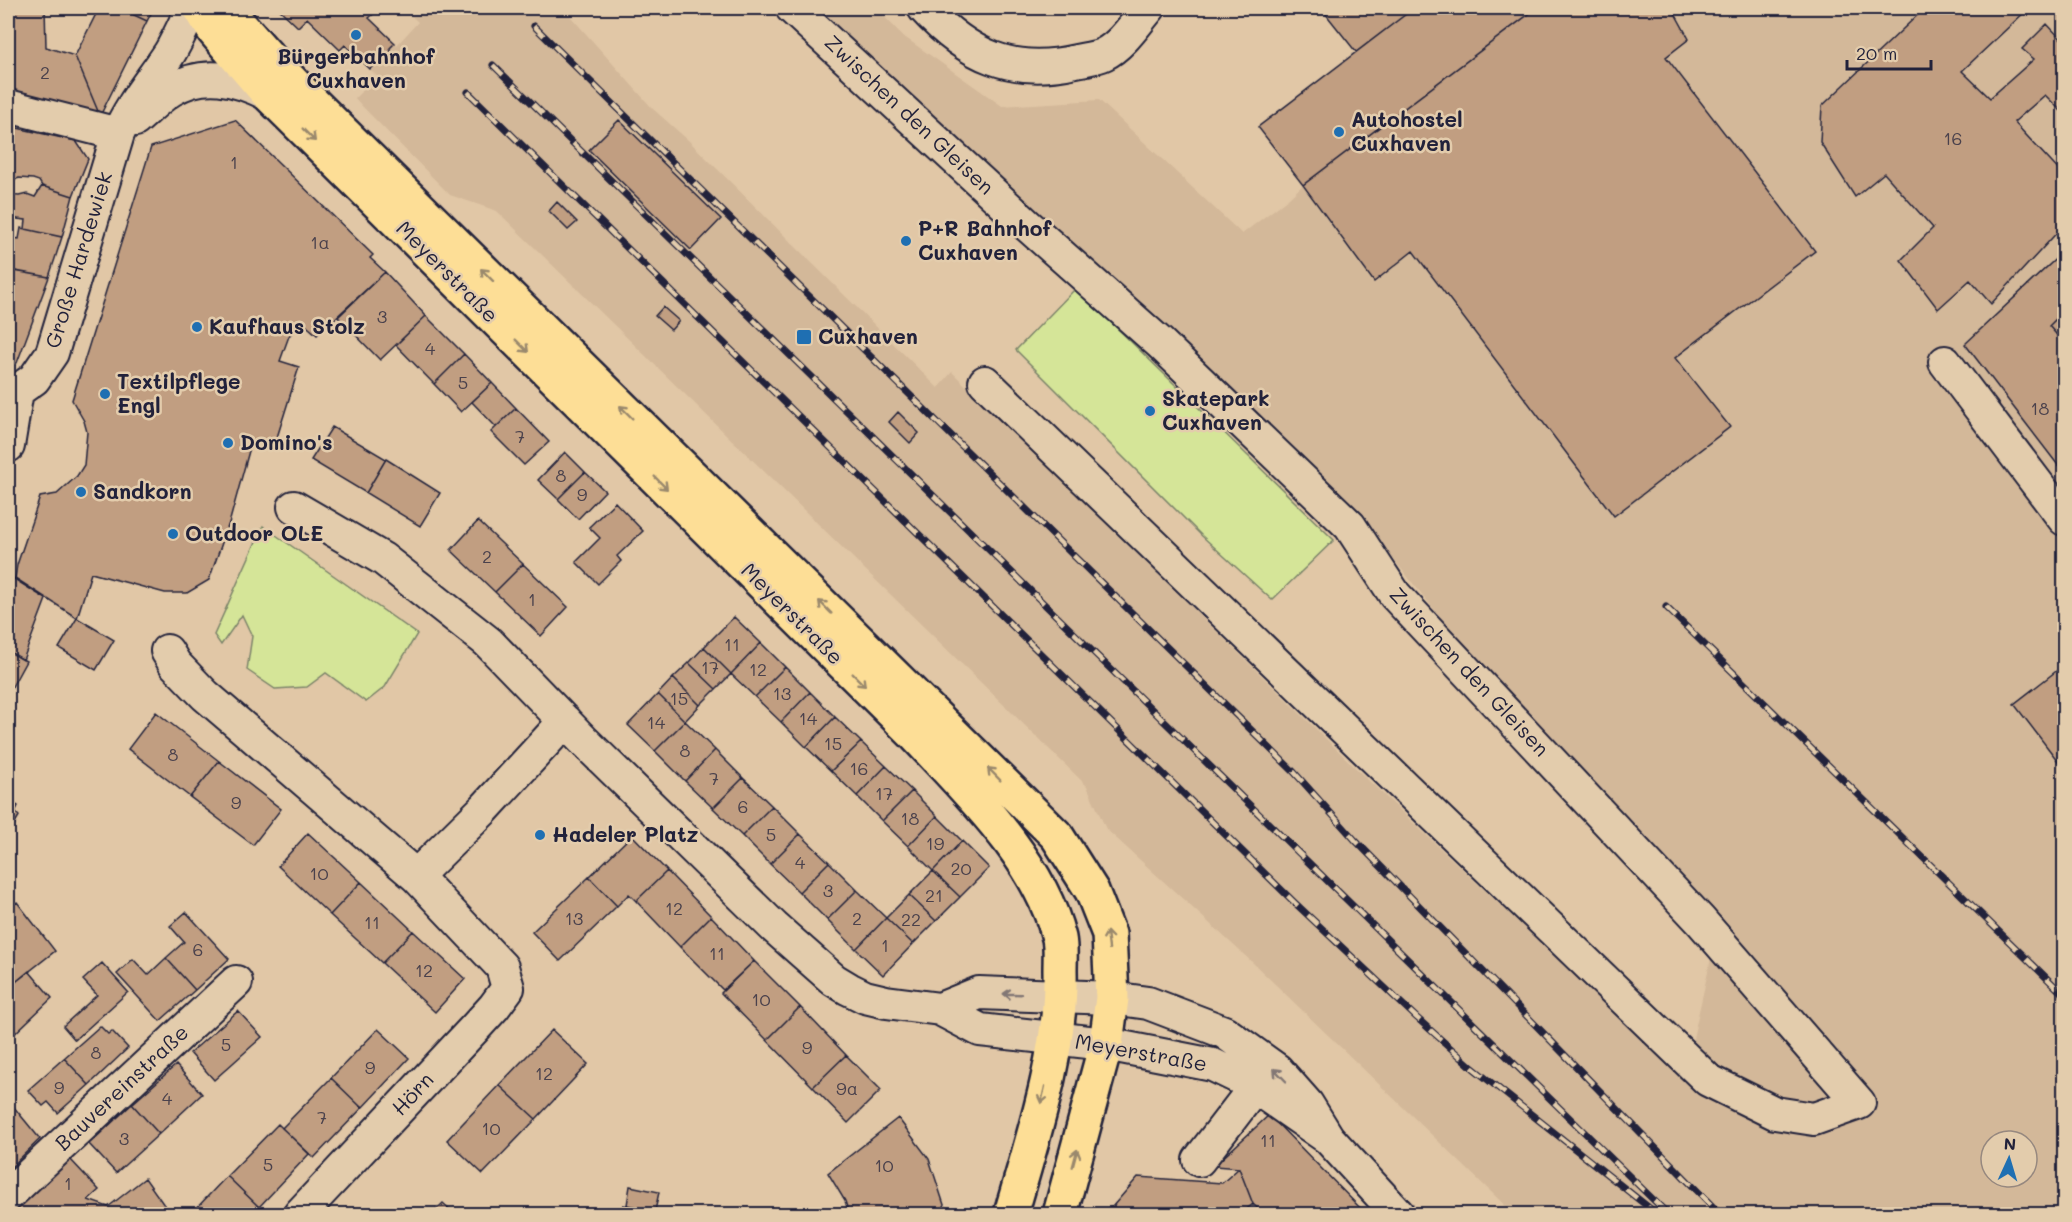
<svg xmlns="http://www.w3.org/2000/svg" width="2072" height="1222" viewBox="0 0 2072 1222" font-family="Mali,sans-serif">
<rect width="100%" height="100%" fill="#e1c7a6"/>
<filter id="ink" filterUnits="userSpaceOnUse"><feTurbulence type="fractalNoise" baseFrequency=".0167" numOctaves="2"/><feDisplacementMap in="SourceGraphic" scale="12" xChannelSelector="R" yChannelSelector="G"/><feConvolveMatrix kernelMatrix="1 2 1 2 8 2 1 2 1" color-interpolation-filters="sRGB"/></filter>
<g filter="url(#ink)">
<path fill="#d3b899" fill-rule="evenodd" d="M403,8H563L653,109L688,140L938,388L952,372L1366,778L1684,1079L1719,922L1476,661L1343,497L818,8H876L903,36L1002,106L1099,100L1242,234L1288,199L1303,185L1537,8H2064V1214H1514L1252,962L1106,829L1087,786L497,211L450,195L362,106L355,98L377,76L370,69L375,64H385L390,48L395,43L397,45L418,22ZM1991,1141H2027V1177H1991Z"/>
<path fill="#d5e598" stroke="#7c846a" stroke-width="1.5" d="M1076,288L1334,540L1272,600L1202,536L1016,350Z
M263,526L417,634L385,687L366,702L326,673L307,687L275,689L247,670L252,636L242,615L221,645L214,635Z"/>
<path fill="#c19e81" stroke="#22223b" stroke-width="1.5" d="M8,8H45L46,47L75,56L100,116L8,91Z
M99,8H119L147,21L100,116L75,56Z
M119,8H154L147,21Z
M278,8H380L369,18L395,43L390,48L392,55L385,64H375L370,69L345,45L340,50L307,18L298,27Z
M1321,8H1414L1356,52Z
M1414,8H1537L1303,185L1258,127Z
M1537,8H1672L1689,39L1666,57L1815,251L1675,358L1730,427L1614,516L1413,251L1374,282L1303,185Z
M1925,8H2029L1962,71L1990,98L2034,59L2022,49L2047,24L2064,42V114L2045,95L2014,122L2064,176V225L1991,304L1970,280L1938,309L1901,260L1933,228L1884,173L1855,197L1820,142L1822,106Z
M235,120L373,255L370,258L385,272L317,335L301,321L289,336L280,361L299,367L274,447L252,440L230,520L209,580L187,593H165L91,573L77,618L15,578L17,565L40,497L57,494L77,476L84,465L87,432L84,421L72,400L151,147Z
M619,120L721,219L691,250L589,150Z
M8,126L76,141L88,159L73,196L42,186L39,181L33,179L19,178L12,181L8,179Z
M42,186L73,196L62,237L25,229L26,220L8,218V195L19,196L27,194L35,197Z
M557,202L577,222L568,230L549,211Z
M21,228L62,237L49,277L10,270L12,263L8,262V237L19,239Z
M2064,251V311L2049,326L2064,343V473L1965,344Z
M8,270L49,277L17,363L8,366Z
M385,272L426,316L380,360L338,317Z
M663,307L679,321L671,330L655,316Z
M2064,311L2063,326L2064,343L2049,326Z
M426,316L464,354L434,384L396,345Z
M464,354L492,383L461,412L434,384Z
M492,383L516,408L496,427L472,402Z
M516,408L549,442L524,465L491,432Z
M898,412L919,433L910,443L889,422Z
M332,427L386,459L366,493L311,460Z
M565,452L585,472L558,499L538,480Z
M386,459L440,493L420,526L366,493Z
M585,472L605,491L578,519L558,499Z
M615,502L643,531L617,556L621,561L598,584L576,562L600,538L589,527Z
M478,521L523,564L495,592L451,550Z
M523,564L568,607L541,636L495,592Z
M8,575L46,599L23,660L8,651Z
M734,617L761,643L731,674L704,647Z
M77,618L114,640L96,670L59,648Z
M761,643L785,667L755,697L731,674Z
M704,647L731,674L716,689L689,663Z
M8,651L26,661L8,694Z
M689,663L716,689L700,705L673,678Z
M2064,665V769L2014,704Z
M785,667L810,692L781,722L755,697Z
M673,678L700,705L685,721L658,694Z
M810,692L835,717L806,747L781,722Z
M658,694L685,721L655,751L628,725Z
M156,712L219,761L190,797L128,749Z
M835,717L861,742L831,771L806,747Z
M685,721L715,750L685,781L655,751Z
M861,742L886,766L857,796L831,771Z
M715,750L743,778L713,808L685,781Z
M219,761L281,809L253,845L190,797Z
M886,766L912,791L882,821L857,796Z
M743,778L772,806L742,836L713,808Z
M912,791L937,816L908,846L882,821Z
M8,800L18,806L15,812L19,816L8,835Z
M772,806L800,834L770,864L742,836Z
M937,816L962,841L933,871L908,846Z
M308,833L361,882L330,915L278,866Z
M800,834L829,862L799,892L770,864Z
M632,835L667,871L636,901L629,894L617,906L589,877Z
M962,841L989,868L960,897L933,871Z
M829,862L857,890L827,920L799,892Z
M667,871L711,916L680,947L636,901Z
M933,871L960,897L936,921L909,895Z
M589,877L617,906L560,961L532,932Z
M361,882L413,931L382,963L330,915Z
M857,890L886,918L856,949L827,920Z
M909,895L936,921L913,944L886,918Z
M17,902L55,951L8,988V909Z
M186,912L229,959L195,990L166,958L184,942L170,926Z
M711,916L754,961L723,990L680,947Z
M886,918L913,944L883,975L856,949Z
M413,931L465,979L435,1012L382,963Z
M166,958L195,990L160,1021L117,974L133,959L148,975Z
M754,961L800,1007L767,1040L721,993Z
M102,963L128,992L75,1040L63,1026L97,995L83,980Z
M29,971L52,998L9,1039L8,988Z
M800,1007L846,1055L813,1087L767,1040Z
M238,1011L262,1037L214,1080L190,1053Z
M100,1026L108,1034L112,1031L128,1048L89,1085L64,1058Z
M378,1029L409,1058L362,1108L331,1078Z
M552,1030L588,1064L536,1119L499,1085Z
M846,1055L881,1090L848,1123L813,1087Z
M64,1058L89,1085L58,1113L48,1102L43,1106L28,1090Z
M176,1065L202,1094L159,1134L132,1104Z
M331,1078L362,1108L314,1158L282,1128Z
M499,1085L536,1119L483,1174L447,1140Z
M8,1100L40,1139L8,1170Z
M132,1104L159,1134L116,1173L89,1144Z
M1269,1115L1366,1214H1264L1253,1204L1239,1168L1214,1166Z
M898,1118L929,1159L947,1214H849L845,1201L828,1173Z
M278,1124L309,1154L259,1207L227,1176Z
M70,1159L99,1190L88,1200L108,1207L145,1178L169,1212L166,1214H21L15,1209Z
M1239,1168L1253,1204L1240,1214H1106L1138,1177L1222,1183Z
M227,1176L259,1207L251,1214H191Z
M630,1186L659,1192L655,1211L627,1205Z
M443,1203L455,1214H432Z
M623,1205L655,1211L674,1214H621Z"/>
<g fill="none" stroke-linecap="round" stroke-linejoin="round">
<defs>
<path id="minor" d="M792,8L1026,224L1160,343L1350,526L1395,595L1700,920L1859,1103L1814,1119L1775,1113L1708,1080L985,382
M924,8C967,55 1012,76 1076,61C1085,59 1096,58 1104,54C1122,45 1136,23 1149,8
M8,106L118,134
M135,120C146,111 158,98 171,90C204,70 235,78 268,94
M1945,362L2064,519
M8,446L17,391L34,379L52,353L118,134C131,104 151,81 169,54C178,39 185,23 192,8
M294,507L383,559L488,642L583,740L774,927L834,980L849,989L865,997L886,1002L940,1009L980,1030L1106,1044L1213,1065L1246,1081L1328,1138
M167,651L175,664L205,695L416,876L502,967L508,988L494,1007L473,1030L300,1214
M416,876L484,809L565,721
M940,1009L979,993L1112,998L1148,1003L1224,1032L1277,1070L1307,1104L1328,1138L1398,1214
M1199,1160L1255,1087
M8,1195L236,982"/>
<path id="major" d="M200,8L214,31L268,94L915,735C969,793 1039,859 1059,938C1061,948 1060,959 1060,970C1062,1051 1033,1137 1011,1214
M225,8L273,62L299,89L1057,836L1092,891L1109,934L1112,998L1106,1044L1060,1214"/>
</defs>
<use href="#minor" stroke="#22223b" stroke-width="36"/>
<use href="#major" stroke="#22223b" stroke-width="38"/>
<use href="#minor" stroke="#e3ccac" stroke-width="32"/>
<use href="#major" stroke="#fdde96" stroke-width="33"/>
<defs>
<path id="rail" d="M534,26L1294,772L1355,840L1720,1214
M493,65L1668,1214
M468,92L1295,903L1417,1018L1473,1068L1657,1214
M1666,607L2064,995"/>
</defs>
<use href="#rail" stroke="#22223b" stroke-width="7"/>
<use href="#rail" stroke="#e3ccac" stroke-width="4.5" stroke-dasharray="14" stroke-linecap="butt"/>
</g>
<defs><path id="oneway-shaft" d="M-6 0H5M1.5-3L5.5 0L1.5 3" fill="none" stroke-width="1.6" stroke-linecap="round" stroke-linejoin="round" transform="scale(1.5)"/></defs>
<g stroke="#9a896d">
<use href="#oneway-shaft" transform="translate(309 135) rotate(45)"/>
<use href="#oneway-shaft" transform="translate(487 275) rotate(-135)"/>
<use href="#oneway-shaft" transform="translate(522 346) rotate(45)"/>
<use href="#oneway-shaft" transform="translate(626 412) rotate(-135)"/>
<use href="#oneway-shaft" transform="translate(661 483) rotate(45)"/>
<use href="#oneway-shaft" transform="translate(825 607) rotate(-135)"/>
<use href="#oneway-shaft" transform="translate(859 680) rotate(45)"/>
<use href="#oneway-shaft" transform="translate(994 774) rotate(-135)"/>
<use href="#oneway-shaft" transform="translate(1108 940) rotate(-97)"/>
<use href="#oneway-shaft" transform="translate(1043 1095) rotate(103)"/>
<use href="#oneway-shaft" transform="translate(1075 1158) rotate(-75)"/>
</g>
<g stroke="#827774">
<use href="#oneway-shaft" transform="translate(1012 994) rotate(-178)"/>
<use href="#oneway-shaft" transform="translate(1280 1075) rotate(-134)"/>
</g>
</g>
<g fill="#1f6fb2" stroke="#e3ccac" stroke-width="2">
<circle cx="356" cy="35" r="6"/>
<circle cx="1339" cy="132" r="6"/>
<circle cx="906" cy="241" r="6"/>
<circle cx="197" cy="327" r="6"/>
<rect x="796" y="329" width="16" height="16" rx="3"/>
<circle cx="105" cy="394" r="6"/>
<circle cx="1150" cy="411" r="6"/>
<circle cx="228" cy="443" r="6"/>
<circle cx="81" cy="492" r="6"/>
<circle cx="173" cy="534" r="6"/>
<circle cx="540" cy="835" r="6"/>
</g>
<g text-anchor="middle" stroke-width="5" stroke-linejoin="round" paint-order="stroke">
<g font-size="18" fill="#4a414c">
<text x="45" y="79">2</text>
<text x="1953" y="145">16</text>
<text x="234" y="169">1</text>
<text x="320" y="249">1a</text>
<text x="382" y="323">3</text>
<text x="430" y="355">4</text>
<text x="463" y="389">5</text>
<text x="2040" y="415">18</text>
<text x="520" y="443">7</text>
<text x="561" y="482">8</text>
<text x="582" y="501">9</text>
<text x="487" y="563">2</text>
<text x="532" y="606">1</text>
<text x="732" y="651">11</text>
<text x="710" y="674">17</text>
<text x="758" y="676">12</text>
<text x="782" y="700">13</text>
<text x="679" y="705">15</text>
<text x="808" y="725">14</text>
<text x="656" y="729">14</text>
<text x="833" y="750">15</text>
<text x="685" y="757">8</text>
<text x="173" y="761">8</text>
<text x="859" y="775">16</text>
<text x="714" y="785">7</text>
<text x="884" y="800">17</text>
<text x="236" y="809">9</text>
<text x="743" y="813">6</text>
<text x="910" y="825">18</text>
<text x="771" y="841">5</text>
<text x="935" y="850">19</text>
<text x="800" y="869">4</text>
<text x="961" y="875">20</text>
<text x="319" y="880">10</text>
<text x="828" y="897">3</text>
<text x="934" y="902">21</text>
<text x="674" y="915">12</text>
<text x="574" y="925">13</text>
<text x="857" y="925">2</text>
<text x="911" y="926">22</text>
<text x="372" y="929">11</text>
<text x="885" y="952">1</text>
<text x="198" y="956">6</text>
<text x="717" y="960">11</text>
<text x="424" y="977">12</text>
<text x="761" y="1006">10</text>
<text x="226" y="1051">5</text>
<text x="807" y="1054">9</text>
<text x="96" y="1059">8</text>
<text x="370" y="1074">9</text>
<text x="544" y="1080">12</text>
<text x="59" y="1094">9</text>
<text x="847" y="1095">9a</text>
<text x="167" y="1105">4</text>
<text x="322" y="1124">7</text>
<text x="491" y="1135">10</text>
<text x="124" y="1145">3</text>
<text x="1268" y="1147">11</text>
<text x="268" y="1171">5</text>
<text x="884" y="1172">10</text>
<text x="68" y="1190">1</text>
</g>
<g font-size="21" font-weight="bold" fill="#22223b" stroke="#e3ccac" text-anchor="start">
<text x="356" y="64" text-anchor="middle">Bürgerbahnhof<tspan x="356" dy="24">Cuxhaven</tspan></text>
<text x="1351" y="127">Autohostel<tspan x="1351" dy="24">Cuxhaven</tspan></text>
<text x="918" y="236">P+R Bahnhof<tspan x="918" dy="24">Cuxhaven</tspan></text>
<text x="209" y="334">Kaufhaus Stolz</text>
<text x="818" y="344">Cuxhaven</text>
<text x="117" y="389">Textilpflege<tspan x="117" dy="24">Engl</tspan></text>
<text x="1162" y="406">Skatepark<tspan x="1162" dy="24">Cuxhaven</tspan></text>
<text x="240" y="450">Domino's</text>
<text x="93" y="499">Sandkorn</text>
<text x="185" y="541">Outdoor OLE</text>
<text x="552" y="842">Hadeler Platz</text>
</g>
<g font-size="21" fill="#22223b" stroke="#e3ccac">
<text transform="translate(909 115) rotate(43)" y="7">Zwischen den Gleisen</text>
<text transform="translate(79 260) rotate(-73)" y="7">Große Hardewiek</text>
<text transform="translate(447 272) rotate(45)" y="7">Meyerstraße</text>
<text transform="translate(792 614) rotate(45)" y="7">Meyerstraße</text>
<text transform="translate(1469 672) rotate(47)" y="7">Zwischen den Gleisen</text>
<text transform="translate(1141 1053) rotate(10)" y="7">Meyerstraße</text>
<text transform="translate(122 1088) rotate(-43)" y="7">Bauvereinstraße</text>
<text transform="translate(413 1094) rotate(-47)" y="7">Hörn</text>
</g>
</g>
<rect width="2072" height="1222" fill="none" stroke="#e3ccac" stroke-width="30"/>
<rect x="15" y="15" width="2042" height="1192" fill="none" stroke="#22223b" stroke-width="2" filter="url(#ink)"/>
<g transform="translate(2009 1159) rotate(4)"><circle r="28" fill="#e3ccac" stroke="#96887f" stroke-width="1.5"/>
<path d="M0-4.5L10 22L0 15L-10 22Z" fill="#1f6fb2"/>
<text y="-9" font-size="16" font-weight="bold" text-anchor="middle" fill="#22223b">N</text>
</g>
<path d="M1847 60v9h84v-9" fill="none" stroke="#22223b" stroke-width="3"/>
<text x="1856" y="60" font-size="18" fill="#22223b" stroke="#e3ccac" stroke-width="4.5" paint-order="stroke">20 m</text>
</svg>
